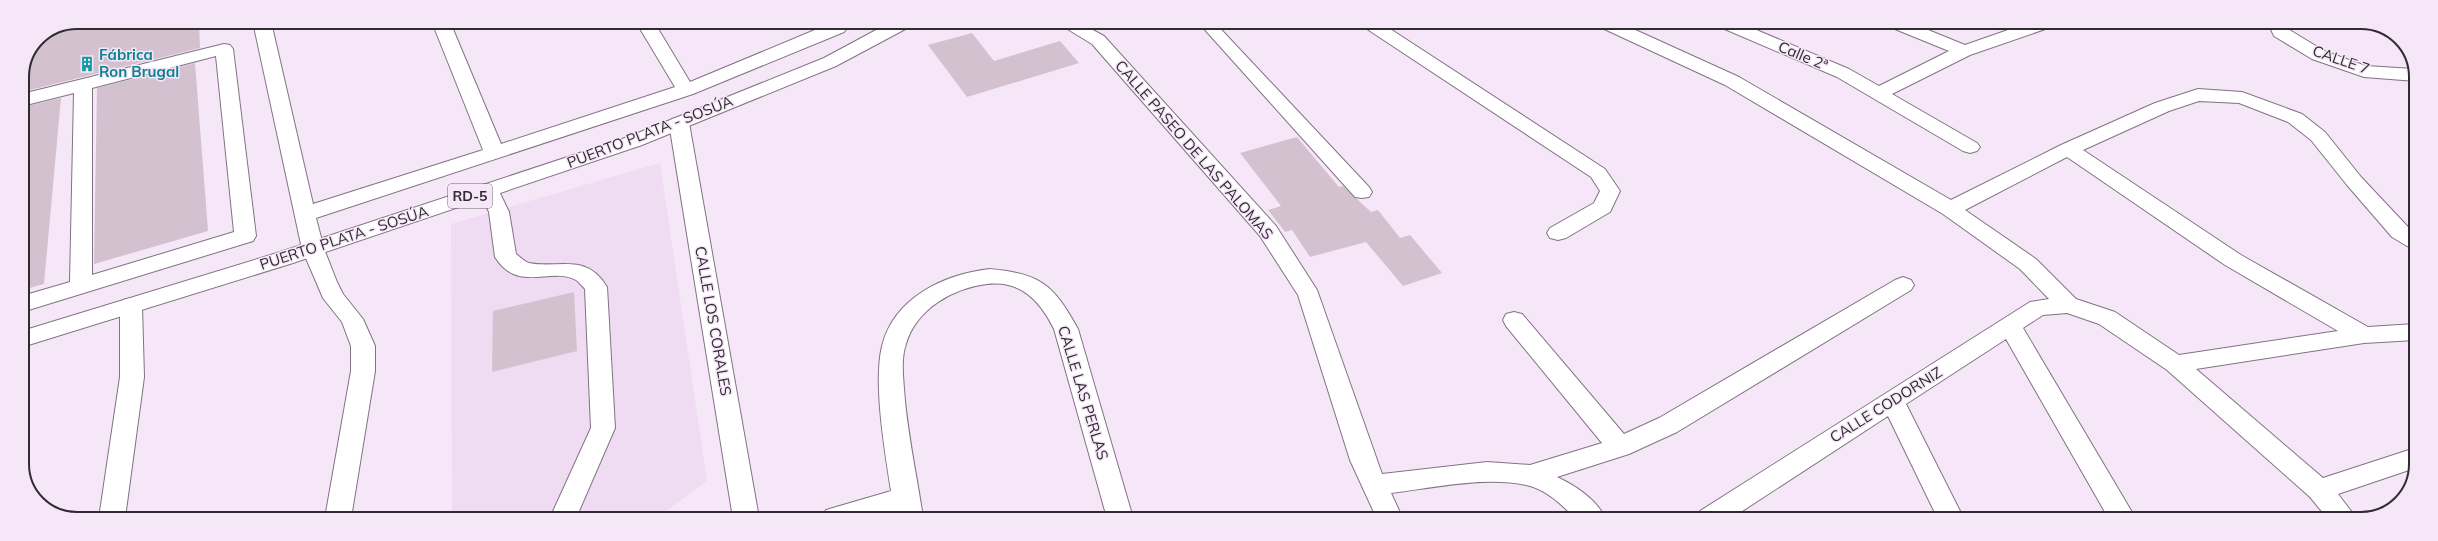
<svg xmlns="http://www.w3.org/2000/svg" width="2438" height="541" viewBox="0 0 2438 541" font-family="Mulish,sans-serif">
<rect width="100%" height="100%" fill="#f6e7f8"/>
<path fill="#efdbf2" d="M660,163L707,481L657,518H452L451,224Z"/>
<path fill="#d3c1cf" d="M77,22H199L200,48L22,92V77L38,38Z
M972,33L994,61L1060,41L1079,63L967,97L928,45Z
M195,63L208,231L94,264L97,88Z
M61,98L44,284L22,290V107Z
M1297,137L1339,187L1343,186L1371,212L1378,210L1400,238L1410,235L1442,273L1403,286L1366,242L1310,257L1292,230L1285,232L1268,210L1281,206L1240,153Z
M574,292L577,351L492,372L493,311Z"/>
<g fill="none" stroke-linecap="round" stroke-linejoin="round">
<defs>
<path id="minor" d="M253,22H271L313,204L483,150L432,22H450L501,144L675,87L636,22H654L690,82L834,22H852L844,32L693,94L316,218L324,249L337,282L343,294L363,319L375,346V371L351,518H325L351,371V346L342,322L323,298L302,249Z
M1056,22H1078L1104,36L1276,226L1317,290L1382,474L1487,462L1530,465L1602,443L1506,326L1503,320L1506,314L1514,312L1522,314L1624,434L1659,418L1895,280L1903,277L1911,280L1914,285L1911,290L1677,432L1629,454L1557,477C1576,486 1596,499 1606,519H1576C1562,505 1546,489 1526,485C1485,476 1432,488 1391,493L1403,519H1377L1350,460L1298,295L1260,236L1092,44Z
M1198,22L1215,23L1369,187L1372,192L1369,197L1362,198L1355,197Z
M1362,23H1381L1605,169L1620,191L1610,212L1566,238L1558,240L1550,238L1547,233L1550,228L1594,203L1600,191L1591,177L1364,27Z
M1597,23H1620L1739,77L1951,200L2061,145L2155,103L2198,89L2242,92L2302,114L2325,132L2361,177L2408,227L2416,232L2415,248L2407,246L2392,237L2347,185L2311,140L2288,122L2239,103L2199,101L2169,111L2083,150L2241,255L2368,327L2415,324V340L2364,343L2196,369L2323,478L2415,448V468L2338,494L2357,519H2328L2310,497L2167,370L2099,324L2067,313L2043,315L2023,328L2136,519H2109L2006,339L1906,404L1964,519H1938L1888,416L1730,519H1696L1700,511L2030,302L2049,299L2020,269L1943,214L1725,85L1600,27ZM2067,157L2225,265L2338,331L2179,355L2115,312L2076,299L2036,259L1965,210Z
M1717,23H1740L1849,69L1879,86L1949,51L1890,27L1887,23H1911L1965,45L2028,23H2054L2051,27L1970,55L1892,94L1977,143L1980,147L1977,151L1970,153L1963,151L1837,77L1720,27Z
M2268,23H2286L2288,29L2324,51L2366,66L2414,69L2416,81L2364,77L2312,59L2274,36Z
M224,44L230,45L233,49L256,236L253,241L22,312V296L70,282L74,93L22,106V94ZM216,56L234,232L92,275V88Z
M679,117L686,119L689,123L759,518H733L669,123L672,119Z
M489,184L496,185L509,212L516,254C520,257 525,262 529,263C559,269 586,252 607,287L615,428L576,518H550L591,428L585,289C582,286 579,282 576,280C551,266 518,294 495,257L489,212L479,190L482,185Z
M990,269C1041,274 1053,284 1078,329L1133,518H1107L1054,329C1040,301 1021,280 987,284C953,288 916,309 906,344C901,358 903,375 904,389C907,433 917,475 923,518H897L895,511L870,518H822L826,510L891,491C885,452 873,383 882,346C894,297 945,274 990,269Z
M131,298L139,300L142,306L144,377L125,518H99L120,377V306L123,300Z"/>
<path id="major" d="M891,22H913L911,26L836,66L642,145L293,263L22,347V331L277,253L628,137L824,58Z"/>
</defs>
<use href="#minor" stroke="#807382" stroke-width="2"/>
<use href="#major" stroke="#807382" stroke-width="2"/>
<use href="#minor" fill="#fff" fill-rule="evenodd"/>
<use href="#major" fill="#fff" fill-rule="evenodd"/>
</g>
<defs>
<symbol id="building-bare" viewBox="-9 -9 18 18"><path d="M-4-6H4V6H1V3H-1V6H-4ZM-2.5-4.3h1.7v1.8h-1.7ZM.8-4.3h1.7v1.8H.8ZM-2.5-1h1.7V.8h-1.7ZM.8-1h1.7V.8H.8Z" fill="#0f9aa8" stroke="#f6e7f8" stroke-width="2.5" paint-order="stroke"/></symbol>
</defs>
<g fill-rule="evenodd">
<use href="#building-bare" x="76" y="53" width="22" height="22"/>
</g>
<g text-anchor="middle" stroke-width="3" stroke-linejoin="round" paint-order="stroke">
<rect fill="#f6e7f8" stroke="#6b636d" stroke-width="1" x="448" y="184" width="44" height="24" rx="3"/>
<g font-size="14" font-weight="bold" fill="#302a31">
<text x="470" y="201">RD-5</text>
</g>
<g font-size="15" font-weight="bold" fill="#0d838f" stroke="#f6e7f8" text-anchor="start">
<text x="99" y="60">Fábrica<tspan x="99" dy="17">Ron Brugal</tspan></text>
</g>
<g font-size="15" fill="#302a31" stroke="#f6e7f8">
<text transform="translate(1803 56) rotate(23)" y="5">Calle 2ª</text>
<text transform="translate(2341 60) rotate(19)" y="5">CALLE 7</text>
<text transform="translate(650 132) rotate(-21)" y="5">PUERTO PLATA - SOSÚA</text>
<text transform="translate(1194 150) rotate(49)" y="5">CALLE PASEO DE LAS PALOMAS</text>
<text transform="translate(344 238) rotate(-18)" y="5">PUERTO PLATA - SOSÚA</text>
<text transform="translate(713 321) rotate(80)" y="5">CALLE LOS CORALES</text>
<text transform="translate(1083 393) rotate(73)" y="5">CALLE LAS PERLAS</text>
<text transform="translate(1886 405) rotate(-32)" y="5">CALLE CODORNIZ</text>
</g>
</g>
<path d="M0 0H2438V541H0ZM77 29H2361A48 48 0 0 1 2409 77V464A48 48 0 0 1 2361 512H77A48 48 0 0 1 29 464V77A48 48 0 0 1 77 29Z" fill="#f6e7f8" fill-rule="evenodd"/>
<path fill="none" stroke="#302a31" stroke-width="2" d="M77 29H2361A48 48 0 0 1 2409 77V464A48 48 0 0 1 2361 512H77A48 48 0 0 1 29 464V77A48 48 0 0 1 77 29Z"/>
</svg>
